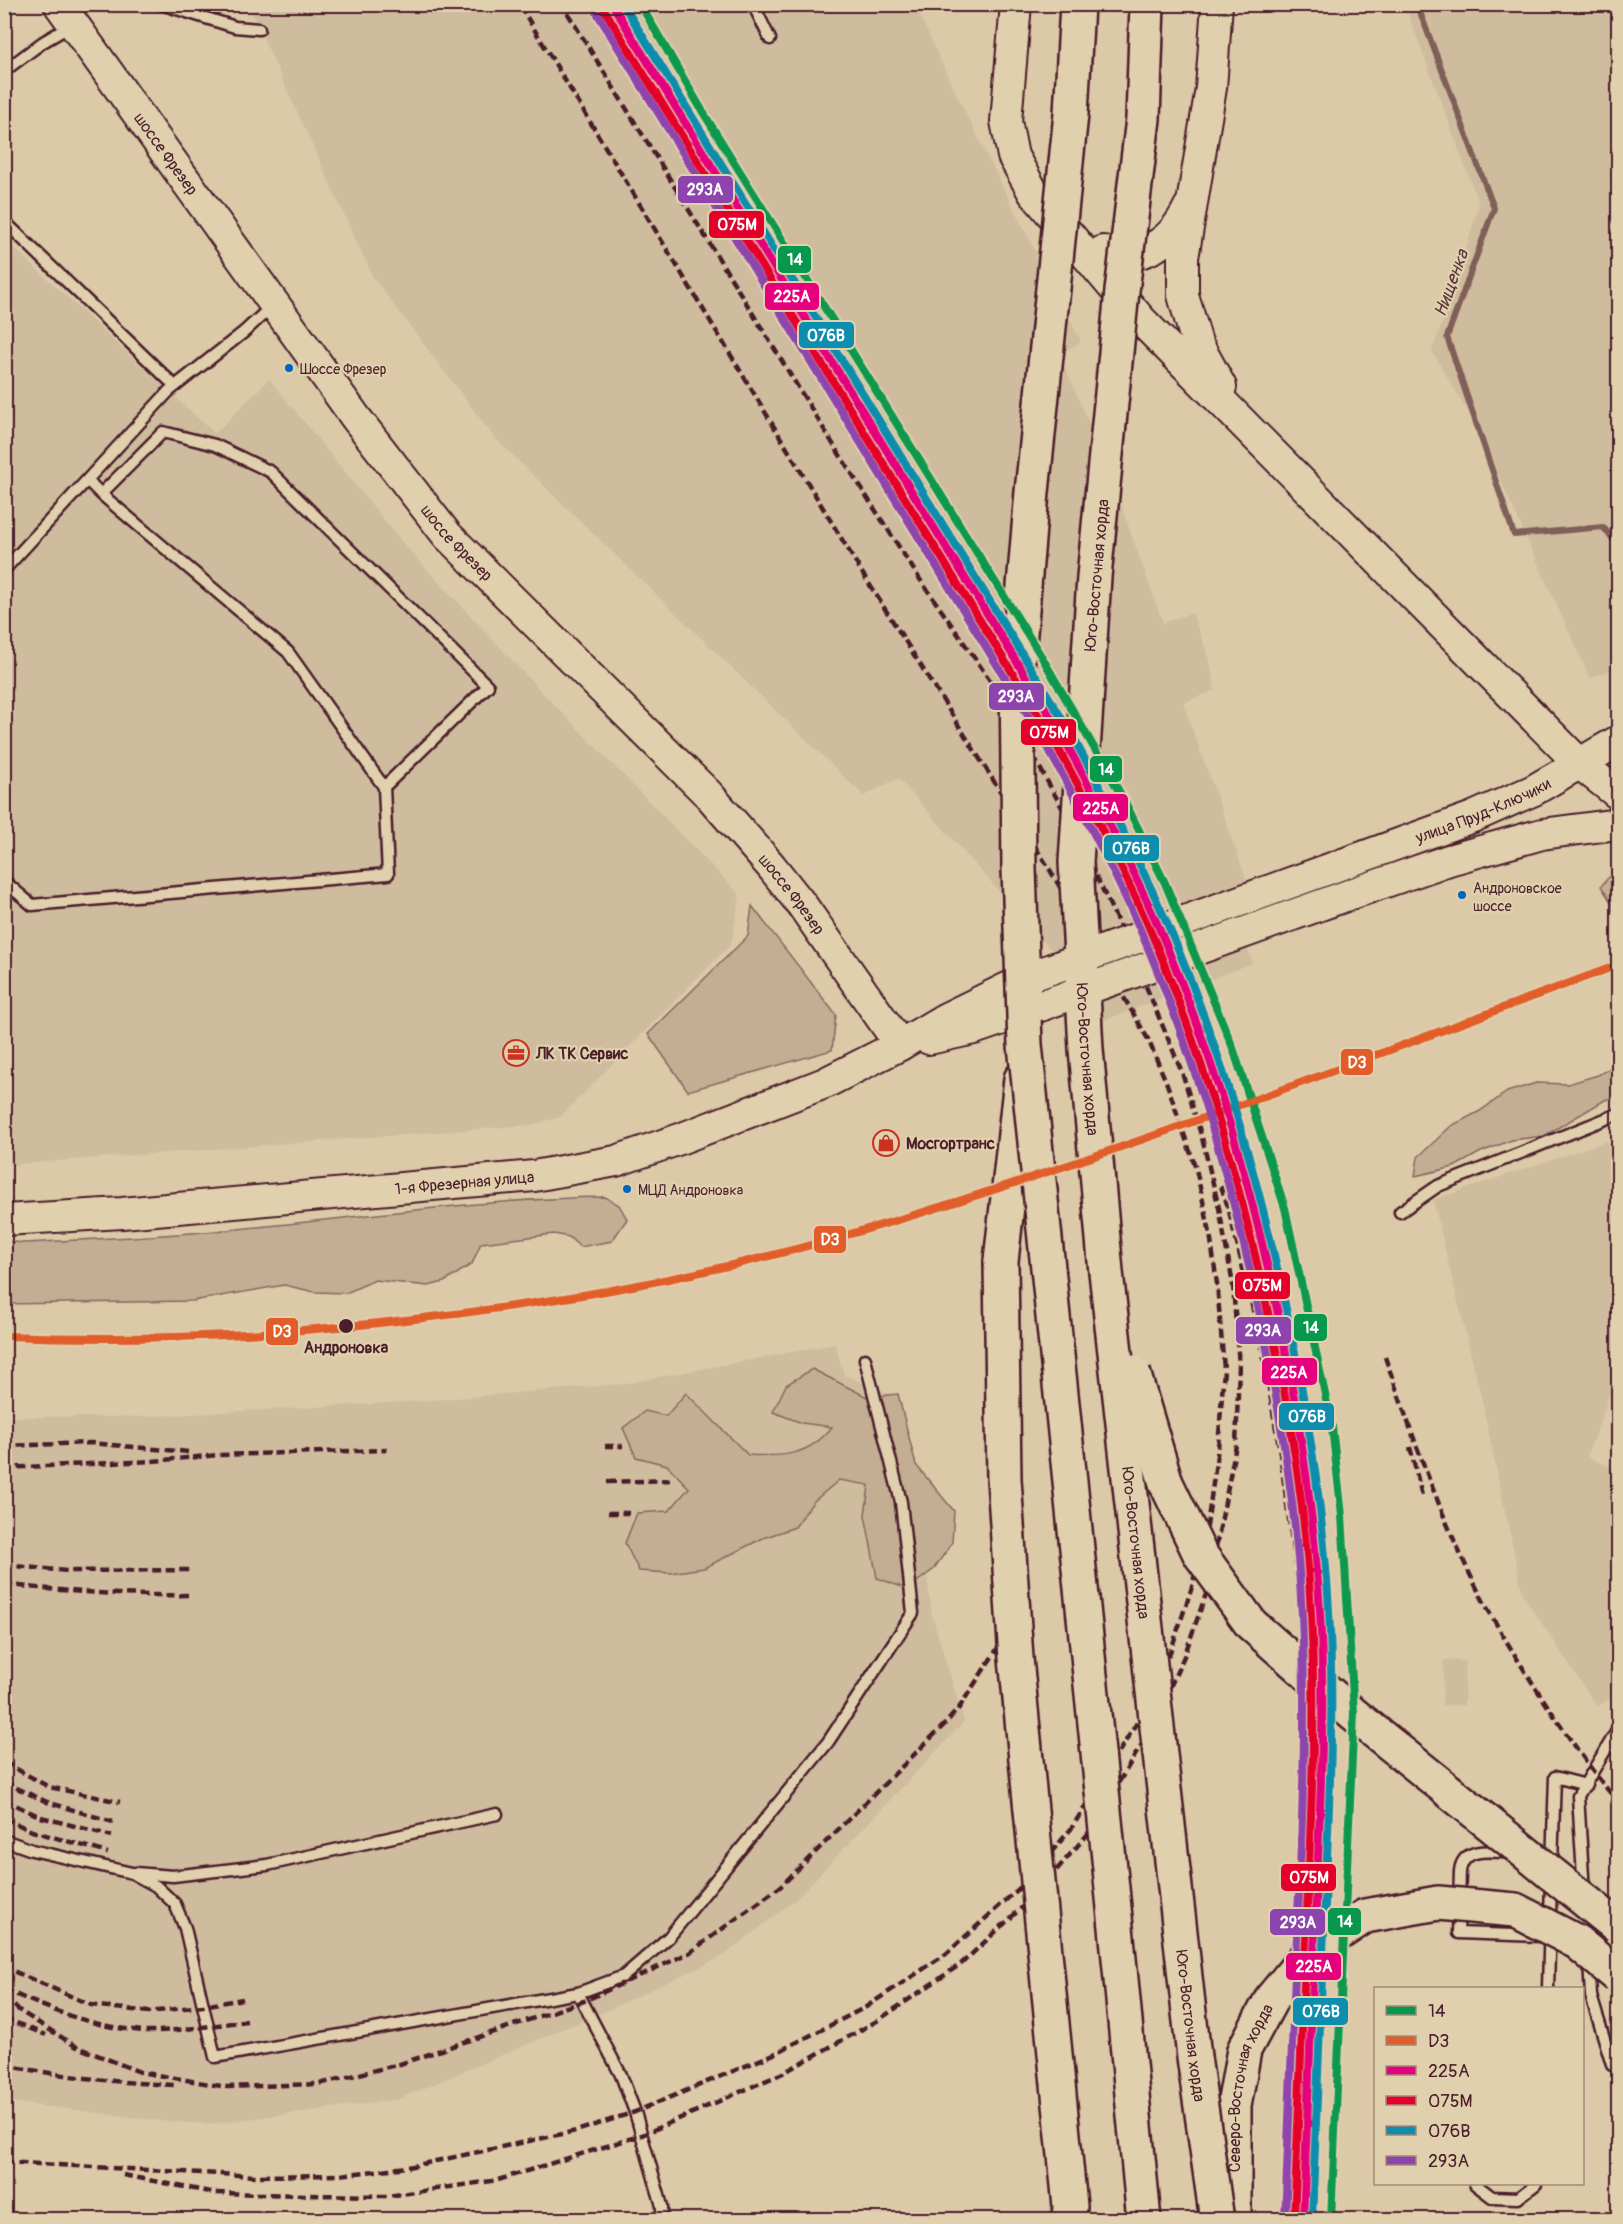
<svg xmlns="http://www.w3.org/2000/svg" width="1623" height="2224" viewBox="0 0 1623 2224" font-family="Pangolin,sans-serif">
<rect width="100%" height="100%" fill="#dbc9a8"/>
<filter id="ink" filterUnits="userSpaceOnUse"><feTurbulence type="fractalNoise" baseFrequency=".0167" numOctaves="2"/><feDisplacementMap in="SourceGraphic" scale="12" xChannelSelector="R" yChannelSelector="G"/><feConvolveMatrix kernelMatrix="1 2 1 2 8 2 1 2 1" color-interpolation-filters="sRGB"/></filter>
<g filter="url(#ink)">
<path fill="#cfbb9e" d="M248,5H915L953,88L1081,342L1059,354L1104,458L1163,623L1192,613L1210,661L1215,690L1183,703L1247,881L1228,889L1252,963L1095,1024L1056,955L898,778L864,796L494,437L373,277Z
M1405,5H1618V668L1590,678L1474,422L1432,351L1454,291L1479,204Z
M4,239L215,434L269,379L406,547L537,687L740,895L731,944L560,1117L530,1125L5,1165Z
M1607,1141L1618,1162V1371L1587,1457L1618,1470V1694L1597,1706L1523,1595L1481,1396L1433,1200Z
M835,1344L844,1375L889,1394L916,1502L932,1615L964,1722L795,1900L723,1956L612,2008L399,2099L210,2124L162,2121L5,2101V1417H140L422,1401L623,1384Z
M1444,1660L1465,1661L1464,1705H1442Z"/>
<path fill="#c3ad93" stroke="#86665f" stroke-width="1.5" d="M1618,871V916L1613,911V905L1601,886L1608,878Z
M752,906L836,1015L832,1050L688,1091L648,1034L748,936Z
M1618,1064V1096L1605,1100L1544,1136L1512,1140L1481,1152L1454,1167L1415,1176L1418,1157L1451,1126L1480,1111L1507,1092L1536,1083L1568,1084L1598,1075Z
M605,1197L619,1205L627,1219L612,1241L580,1247L569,1237L554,1234L481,1243L472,1264L444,1282L428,1286L375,1280L346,1293L315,1292L284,1285L192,1301L5,1304V1241L24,1243C87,1239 151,1237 215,1231C345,1220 474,1199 605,1197Z
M812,1369L867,1397L898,1394L916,1465L954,1511L952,1543L933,1570L907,1589L877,1578L865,1515L869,1485L839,1480L813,1502L795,1527L763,1538L704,1568L670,1573L639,1571L625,1543L637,1513L669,1511L689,1488L667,1465L636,1457L623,1428L645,1411L666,1416L686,1393L748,1455C783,1457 809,1456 832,1427L802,1423L773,1412L786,1385Z"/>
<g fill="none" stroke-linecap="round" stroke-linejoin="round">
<path stroke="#7f5e59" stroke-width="6" d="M1417,4L1494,208L1447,337L1514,535L1603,527L1618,545"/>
<defs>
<path id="lane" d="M161,4L235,27L259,29
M753,4L770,39
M4,71L43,42L72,25
M4,221L175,386
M101,494L163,432L215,445L271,472L488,686L384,787
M4,570L87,480
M4,881L32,905L388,874L384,787L288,652L101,494L87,480L169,391L244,332L273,305
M1400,1212L1438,1186L1618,1114
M4,1840L32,1850L132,1873L156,1886L175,1904L185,1928L215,2057L578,1993L624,1976L669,1937L828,1742L913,1613L901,1502L865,1359
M1513,1853C1494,1852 1463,1845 1460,1871L1458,1933L1541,1936
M1552,1865L1555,1777L1586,1785
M135,1873L173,1876L267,1865L497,1814
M1584,1892L1578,1796L1618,1729
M1589,1961L1591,1996L1612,2064L1618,2069
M1548,1988L1551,1881
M578,1993L621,2075L635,2112L662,2206V2220
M1475,2184L1492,2197L1518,2198L1536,2184"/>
<g id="secondary">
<path id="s1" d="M59,4L356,418L447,535L709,795L771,866L802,905L900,1045"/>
<path d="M1016,4L1006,121L1013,156L1033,192L1141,320L1579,763L1618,794"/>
<path d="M1217,4L1211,88L1183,258V295L1197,343L1221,387"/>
<path d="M1103,251C1142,264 1173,241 1189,207"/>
<path id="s2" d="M1340,865L1473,817L1534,790L1618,741"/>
<path d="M1351,894L1449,860L1542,834L1618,824"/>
<path d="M929,1039L974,1029L1043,1005"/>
<path id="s3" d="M4,1220L122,1213L534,1176L616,1161L677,1140L825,1083L900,1045L946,1018L1032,976"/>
</g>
<g id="primary">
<path d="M1001,1261L1021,1079"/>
<path id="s4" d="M1234,2220V2106L1244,2050L1272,1998"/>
</g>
</defs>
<use href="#lane" stroke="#4a1f2b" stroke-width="15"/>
<use href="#secondary" stroke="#4a1f2b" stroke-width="34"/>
<use href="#primary" stroke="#4a1f2b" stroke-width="38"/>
<use href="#lane" stroke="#e1d0ad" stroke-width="10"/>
<use href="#secondary" stroke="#e1d0ad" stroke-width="30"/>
<use href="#primary" stroke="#e1d0ad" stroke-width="33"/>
<path stroke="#4a1f2b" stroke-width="4.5" stroke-dasharray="9 4.5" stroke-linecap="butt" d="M1221,1186L1228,1207L1261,1343L1279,1446L1295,1564L1300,1612L1302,1737L1300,1933L1285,2220
M1385,1357C1414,1439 1443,1525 1484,1602C1504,1639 1527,1675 1551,1711C1572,1742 1593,1773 1618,1802
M4,1446L90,1443L189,1452
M605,1446H623
M1410,1447L1422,1496
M4,1468L153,1461L219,1455L387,1450
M607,1482L674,1480
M608,1513H629
M4,1565L67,1571L191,1570
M4,1584C67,1592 129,1596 192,1595
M4,1762L49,1787L120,1802
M4,1782L47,1802L113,1822
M4,1800L41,1817L112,1836
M4,1818L32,1831L108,1853
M4,1963L13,1971L91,2005L149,2012L203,2006L243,1999
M4,1989C50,2010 95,2028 146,2031C178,2032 215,2025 247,2021
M4,1997L20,2011L77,2047L140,2072L227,2087L319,2084L400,2064L584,2001L689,1953L780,1887L943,1726L959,1708L1001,1643
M4,2018L46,2035
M4,2065C61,2076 118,2083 176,2085
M4,2162L255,2176L340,2175L408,2167L576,2131L635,2112L774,2054L866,2007L946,1954L1025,1883L1071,1829L1138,1721L1171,1650L1191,1590L1207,1526L1218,1448L1224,1369L1217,1284L1210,1233L1196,1169L1167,1084L1148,1039L1050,870L861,571L519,4
M123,2175L215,2193L305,2195L388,2196L498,2180L642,2135L783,2073L877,2021L961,1964L1032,1898L1087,1835L1151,1729L1185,1654L1206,1594L1220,1528L1236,1445L1239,1366L1233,1285L1219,1208L1202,1138L1182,1072L1129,946L1075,831L996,689L919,578L838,452L562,4"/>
<defs>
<path id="secondary-bridge" d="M1032,976L1340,865
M1043,1005L1351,894"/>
<g id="primary-bridge">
<path d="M1077,4L1071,114L1032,492L1017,669L1019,869L1025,1045L1116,1927L1144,2220"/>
<path id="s5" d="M1147,4L1143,119L1122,291L1094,577L1076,862L1086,1049L1106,1272L1194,2057L1217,2220"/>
<path d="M1001,1261L1004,1479L1016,1658L1070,2206L1069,2220"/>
<path d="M1133,1372L1166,1483L1200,1554L1251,1624L1353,1714L1618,1927"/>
<path d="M1272,1998L1308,1954L1365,1916L1438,1903L1515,1910L1577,1942L1618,1976"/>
</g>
</defs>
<use href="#secondary-bridge" stroke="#4a1f2b" stroke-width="34" stroke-linecap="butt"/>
<use href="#primary-bridge" stroke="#4a1f2b" stroke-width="38" stroke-linecap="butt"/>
<use href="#secondary-bridge" stroke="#e1d0ad" stroke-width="30"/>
<use href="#primary-bridge" stroke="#e1d0ad" stroke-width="33"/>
<defs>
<path id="rail-1" d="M640,4L706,117L1043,659L1124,800L1165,883L1233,1048L1285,1208L1332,1427L1342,1516L1354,1713L1331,2220"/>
<path id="rail-2" d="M4,1336C145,1342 284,1335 423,1318C540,1304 655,1285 769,1256C872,1230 974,1197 1074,1163C1257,1101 1437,1032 1618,965"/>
<path id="rail-3" d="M612,4L1061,734C1099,804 1137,874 1167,947C1215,1061 1249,1180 1275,1300C1297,1403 1314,1507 1320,1612C1325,1702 1321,1792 1317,1881C1313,1994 1307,2107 1303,2220"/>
<path id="rail-4" d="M604,9L1053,739C1091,808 1129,878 1159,951C1206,1065 1240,1183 1266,1303C1289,1405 1306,1509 1311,1614C1316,1706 1312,1798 1308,1890C1303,2000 1298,2110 1294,2220"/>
<path id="rail-5" d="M623,4L1069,730C1107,800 1145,870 1176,944C1222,1055 1256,1172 1282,1290C1305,1395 1323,1502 1329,1610C1334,1700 1330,1790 1326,1880C1322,1993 1316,2106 1312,2220"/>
<path id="rail-6" d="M597,13L1045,743C1083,812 1121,882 1151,955C1198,1068 1232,1186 1258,1306C1280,1407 1297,1512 1302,1616C1307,1723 1302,1830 1297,1937C1292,2031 1289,2125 1285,2219"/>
</defs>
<use href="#rail-1" stroke="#e1d0ad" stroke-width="12"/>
<use href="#rail-2" stroke="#e1d0ad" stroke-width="12"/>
<use href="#rail-3" stroke="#e1d0ad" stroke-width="12"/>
<use href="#rail-4" stroke="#e1d0ad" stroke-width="12"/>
<use href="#rail-5" stroke="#e1d0ad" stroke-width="12"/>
<use href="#rail-6" stroke="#e1d0ad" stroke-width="12"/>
<use href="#rail-1" stroke="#07984d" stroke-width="8"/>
<use href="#rail-2" stroke="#e15d29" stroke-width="8"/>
<use href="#rail-3" stroke="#e5007d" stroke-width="8"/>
<use href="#rail-4" stroke="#e4002b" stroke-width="8"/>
<use href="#rail-5" stroke="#0f8dad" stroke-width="8"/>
<use href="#rail-6" stroke="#8e44ad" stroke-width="8"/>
</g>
</g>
<defs>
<symbol id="office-ring" viewBox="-11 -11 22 22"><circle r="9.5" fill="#e1d0ad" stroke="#c8321e" stroke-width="1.5"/><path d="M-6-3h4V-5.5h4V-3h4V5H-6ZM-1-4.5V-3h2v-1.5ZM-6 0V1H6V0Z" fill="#c8321e"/></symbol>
<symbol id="shop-ring" viewBox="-11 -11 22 22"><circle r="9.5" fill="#e1d0ad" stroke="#c8321e" stroke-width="1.5"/><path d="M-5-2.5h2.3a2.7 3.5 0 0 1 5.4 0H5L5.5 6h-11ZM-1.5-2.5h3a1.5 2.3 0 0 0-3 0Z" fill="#c8321e"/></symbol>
</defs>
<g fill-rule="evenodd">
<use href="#office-ring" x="501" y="1038" width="30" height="30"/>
<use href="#shop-ring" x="871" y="1128" width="30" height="30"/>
</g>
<g fill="#0065bd" stroke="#e1d0ad" stroke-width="2">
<circle cx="289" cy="368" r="5"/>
<circle cx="1462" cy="895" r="5"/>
<circle cx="627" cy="1189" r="5"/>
</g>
<circle fill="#4a1f2b" stroke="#e1d0ad" stroke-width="2" cx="346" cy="1326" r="8"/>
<g text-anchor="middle" stroke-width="4.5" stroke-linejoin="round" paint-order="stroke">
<g font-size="14" fill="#4a1f2b" stroke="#e1d0ad" text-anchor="start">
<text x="300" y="374">Шоссе Фрезер</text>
<text x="1473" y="893">Андроновское<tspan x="1473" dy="18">шоссе</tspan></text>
<text x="638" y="1195">МЦД Андроновка</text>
</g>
<g font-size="16" fill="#4a1f2b" stroke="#e1d0ad">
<text dy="6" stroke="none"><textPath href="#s1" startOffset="184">шоссе Фрезер</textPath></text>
<text dy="6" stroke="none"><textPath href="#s1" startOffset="670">шоссе Фрезер</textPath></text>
<text transform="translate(1096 575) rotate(-85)" y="6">Юго-Восточная хорда</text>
<text dy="6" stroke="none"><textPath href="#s2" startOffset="153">улица Пруд-Ключики</textPath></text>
<text dy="6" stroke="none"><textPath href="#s1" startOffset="1156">шоссе Фрезер</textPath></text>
<text dy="6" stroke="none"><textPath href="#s5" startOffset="1059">Юго-Восточная хорда</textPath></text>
<text dy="6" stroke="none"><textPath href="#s3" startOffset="462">1-я Фрезерная улица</textPath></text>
<text dy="6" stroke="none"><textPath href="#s5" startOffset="1545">Юго-Восточная хорда</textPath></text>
<text dy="6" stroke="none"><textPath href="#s5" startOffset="2031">Юго-Восточная хорда</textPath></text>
<text dy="6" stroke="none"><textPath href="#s4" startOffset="135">Северо-Восточная хорда</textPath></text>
</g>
<g font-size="16" font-weight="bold" fill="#4a1f2b" stroke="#e1d0ad" text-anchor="start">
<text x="536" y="1059">ЛК ТК Сервис</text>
<text x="906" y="1149">Мосгортранс</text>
</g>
<g font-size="16" font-weight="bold" fill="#4a1f2b" stroke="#e1d0ad">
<text x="346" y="1353">Андроновка</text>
</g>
<g font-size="18" font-style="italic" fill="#5c343a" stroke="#e1d0ad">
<text transform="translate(1451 283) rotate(-70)" y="6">Нищенка</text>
</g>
</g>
<g stroke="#e1d0ad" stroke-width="2">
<rect x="677" y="175" width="57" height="29" rx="6" fill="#8e44ad"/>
<rect x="708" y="210" width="57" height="29" rx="6" fill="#e4002b"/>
<rect x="777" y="245" width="35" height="29" rx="6" fill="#07984d"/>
<rect x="764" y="282" width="56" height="29" rx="6" fill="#e5007d"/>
<rect x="798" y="321" width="57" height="28" rx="6" fill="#0f8dad"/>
<rect x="988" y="682" width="57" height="29" rx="6" fill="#8e44ad"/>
<rect x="1020" y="718" width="57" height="28" rx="6" fill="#e4002b"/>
<rect x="1089" y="755" width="34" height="28" rx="6" fill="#07984d"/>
<rect x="1072" y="793" width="57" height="29" rx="6" fill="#e5007d"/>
<rect x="1103" y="834" width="57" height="28" rx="6" fill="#0f8dad"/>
<rect x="1340" y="1048" width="34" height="28" rx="6" fill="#e15d29"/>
<rect x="813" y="1225" width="34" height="29" rx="6" fill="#e15d29"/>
<rect x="1234" y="1271" width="57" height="29" rx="6" fill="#e4002b"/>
<rect x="1293" y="1313" width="35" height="29" rx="6" fill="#07984d"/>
<rect x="1235" y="1316" width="57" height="29" rx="6" fill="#8e44ad"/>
<rect x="265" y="1317" width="34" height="29" rx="6" fill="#e15d29"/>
<rect x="1261" y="1357" width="57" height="29" rx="6" fill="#e5007d"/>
<rect x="1278" y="1402" width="57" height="29" rx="6" fill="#0f8dad"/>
<rect x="1280" y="1863" width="57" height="29" rx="6" fill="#e4002b"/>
<rect x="1327" y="1907" width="35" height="29" rx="6" fill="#07984d"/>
<rect x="1269" y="1908" width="57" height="28" rx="6" fill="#8e44ad"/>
<rect x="1285" y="1952" width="57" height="29" rx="6" fill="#e5007d"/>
<rect x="1292" y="1997" width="57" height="29" rx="6" fill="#0f8dad"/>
</g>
<g font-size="16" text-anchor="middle" font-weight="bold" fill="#fff">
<text x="705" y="195">293А</text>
<text x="737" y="230">075М</text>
<text x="795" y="265">14</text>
<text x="792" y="302">225А</text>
<text x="826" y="341">076В</text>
<text x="1016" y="702">293А</text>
<text x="1049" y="738">075М</text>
<text x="1106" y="775">14</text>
<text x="1101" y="814">225А</text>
<text x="1131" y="854">076В</text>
<text x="1357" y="1068">D3</text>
<text x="830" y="1245">D3</text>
<text x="1262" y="1291">075М</text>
<text x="1311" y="1333">14</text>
<text x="1263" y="1336">293А</text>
<text x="282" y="1337">D3</text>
<text x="1289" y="1378">225А</text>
<text x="1307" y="1422">076В</text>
<text x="1309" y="1883">075М</text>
<text x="1345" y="1927">14</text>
<text x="1298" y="1928">293А</text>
<text x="1314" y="1972">225А</text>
<text x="1321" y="2017">076В</text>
</g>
<rect width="1623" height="2224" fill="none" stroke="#e1d0ad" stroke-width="24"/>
<rect x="12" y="12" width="1599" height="2200" fill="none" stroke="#4a1f2b" stroke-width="2" filter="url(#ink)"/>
<rect x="1374" y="1987" width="210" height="198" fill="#e1d0ad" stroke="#a58979" stroke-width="1.5"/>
<rect x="1386" y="2006" width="30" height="9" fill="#07984d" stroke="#a58979" stroke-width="1.5"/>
<text x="1428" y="2017" font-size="18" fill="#4a1f2b">14</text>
<rect x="1386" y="2036" width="30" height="9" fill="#e15d29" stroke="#a58979" stroke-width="1.5"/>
<text x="1428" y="2047" font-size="18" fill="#4a1f2b">D3</text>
<rect x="1386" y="2066" width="30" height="9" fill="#e5007d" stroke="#a58979" stroke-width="1.5"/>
<text x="1428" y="2077" font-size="18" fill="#4a1f2b">225А</text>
<rect x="1386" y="2096" width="30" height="9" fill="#e4002b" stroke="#a58979" stroke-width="1.5"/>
<text x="1428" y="2107" font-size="18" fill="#4a1f2b">075М</text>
<rect x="1386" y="2126" width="30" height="9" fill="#0f8dad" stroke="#a58979" stroke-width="1.5"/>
<text x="1428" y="2137" font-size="18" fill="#4a1f2b">076В</text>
<rect x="1386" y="2156" width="30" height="9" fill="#8e44ad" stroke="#a58979" stroke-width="1.5"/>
<text x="1428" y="2167" font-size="18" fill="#4a1f2b">293А</text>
</svg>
